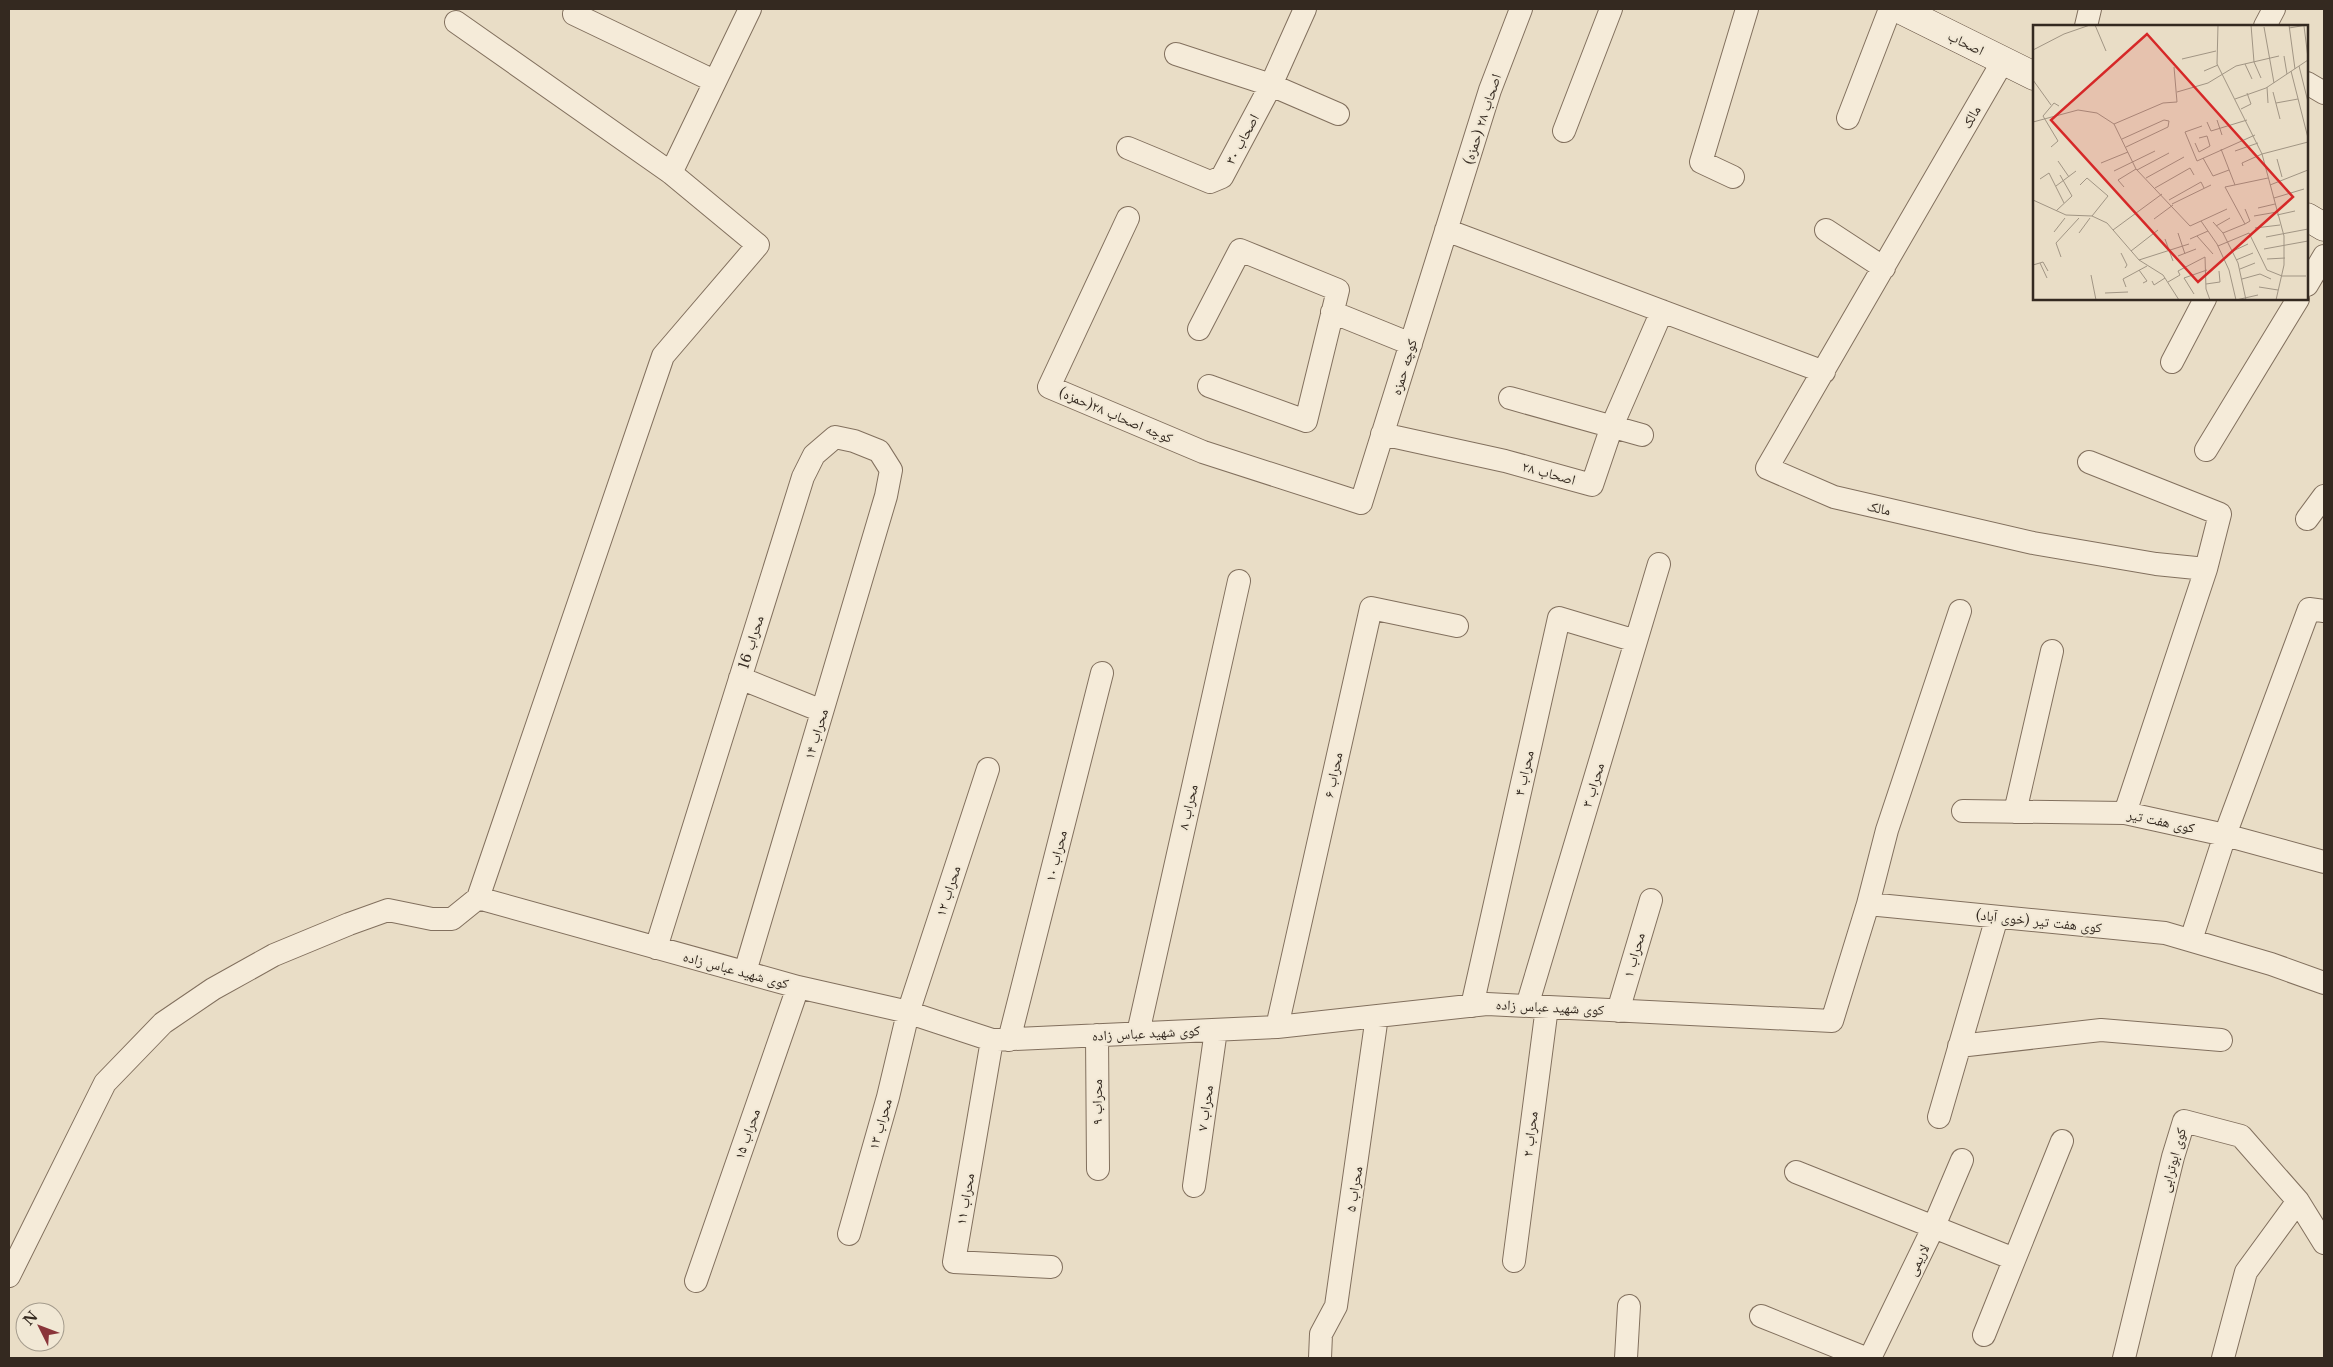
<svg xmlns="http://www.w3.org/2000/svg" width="2333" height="1367" viewBox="0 0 2333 1367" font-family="'Libre Baskerville','Noto Naskh Arabic',serif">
<rect width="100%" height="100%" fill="#e9ddc6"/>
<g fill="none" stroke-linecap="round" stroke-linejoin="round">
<defs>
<path id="street" d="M574,14L714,81
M2086,26L2090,9
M2265,26L2274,9
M1176,54L1271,85L1338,114
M2003,61L1767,468L1834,497L2033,543L2156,564L2206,569L2125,813
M2307,83L2324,93
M1848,118L1890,9
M1564,131L1611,9
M1128,148L1210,182L1222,177L1271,85L1305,9
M671,173L750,9
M1733,177L1701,162L1747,9
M1128,218L1049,387L1203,452L1361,503L1490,90L1521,9
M1446,230L1824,372
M1826,230L1884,268
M2307,285L2324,256
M1332,312L1411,344
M1199,329L1240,250L1338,290L1306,421L1209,386
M2172,362L2205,299
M1510,398L1642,435
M1382,434L1505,461L1592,485L1612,426L1662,311
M2206,450L2298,299
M2089,462L2220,514L2206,569
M2307,519L2324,496
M740,678L822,711
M1963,811L2125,813L2225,835L2324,862
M2015,812L2052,651
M478,898L798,987L904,1011L992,1040L1277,1027L1487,1004L1832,1021L1868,904L2165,933L2271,964L2324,983
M1868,904L1887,830L1960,611
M2191,940L2225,835L2309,609L2324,611
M656,948L803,477L814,455L835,437L854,441L879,451L891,470L886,496L745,972
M1472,1006L1559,618L1636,641
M1527,1006L1659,564
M1618,1011L1651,900
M1277,1027L1371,608L1457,626
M1138,1033L1239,581
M1097,1035L1098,1169
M992,1040L954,1262L1051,1267
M1009,1040L1102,673
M1959,1046L2101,1030L2221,1040
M1939,1117L1997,917
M1796,1172L2014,1259
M1194,1186L1216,1030
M849,1234L888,1097L908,1013L988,769
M1514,1261L1547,1007
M9,1276L105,1083L163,1023L213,989L274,955L349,924L388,910L432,919H452L478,898L663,356L758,245L671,173L456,22
M696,1281L798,987
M1761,1316L1865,1358
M1984,1335L2062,1141
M1320,1358L1321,1334L1336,1306L1377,1016
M1626,1358L1629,1306
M1870,1358L1934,1226L1962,1160
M2124,1358L2173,1157L2184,1121L2241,1136L2298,1201L2324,1243
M2223,1358L2246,1272L2298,1201"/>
<path id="secondary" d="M1899,9L2034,76
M2307,217L2324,227"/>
</defs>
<use href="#street" stroke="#82705e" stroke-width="24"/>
<use href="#secondary" stroke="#645141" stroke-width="29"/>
<use href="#street" stroke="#f5ebd9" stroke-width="22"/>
<use href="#secondary" stroke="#f5ebd9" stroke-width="28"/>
</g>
<g text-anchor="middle" stroke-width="4" stroke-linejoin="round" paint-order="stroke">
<g font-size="14" fill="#342920" stroke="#f1e8d5">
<text transform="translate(1966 43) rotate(26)" y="5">اصحاب</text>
<text transform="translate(1971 117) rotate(-60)" y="5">مالک</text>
<text transform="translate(1482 119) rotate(-72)" y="5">اصحاب ۲۸ (حمزه)</text>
<text transform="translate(1242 139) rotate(-62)" y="5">اصحاب ۳۰</text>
<text transform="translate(1404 367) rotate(-73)" y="5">کوچه حمزه</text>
<text transform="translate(1116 415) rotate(23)" y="5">کوچه اصحاب ۲۸(حمزه)</text>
<text transform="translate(1549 473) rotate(15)" y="5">اصحاب ۲۸</text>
<text transform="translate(1879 508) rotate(13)" y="5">مالک</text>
<text transform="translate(751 642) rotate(-73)" y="5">محراب 16</text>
<text transform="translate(816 734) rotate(-73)" y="5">محراب ۱۴</text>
<text transform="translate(1524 773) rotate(-77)" y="5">محراب ۴</text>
<text transform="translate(1333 775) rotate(-78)" y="5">محراب ۶</text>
<text transform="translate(1593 785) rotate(-73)" y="5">محراب ۳</text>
<text transform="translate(1188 807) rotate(-77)" y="5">محراب ۸</text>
<text transform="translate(2161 821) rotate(12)" y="5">کوی هفت تیر</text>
<text transform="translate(1056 856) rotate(-76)" y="5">محراب ۱۰</text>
<text transform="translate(948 891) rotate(-72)" y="5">محراب ۱۲</text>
<text transform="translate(2039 921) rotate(6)" y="5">کوی هفت تیر (خوی آباد)</text>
<text transform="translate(1634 955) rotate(-74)" y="5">محراب ۱</text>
<text transform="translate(736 970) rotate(15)" y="5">کوی شهید عباس زاده</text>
<text transform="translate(1550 1007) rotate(3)" y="5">کوی شهید عباس زاده</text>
<text transform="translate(1146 1033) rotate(-3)" y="5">کوی شهید عباس زاده</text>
<text transform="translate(1097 1102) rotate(-90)" y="5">محراب ۹</text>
<text transform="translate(1205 1108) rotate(-82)" y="5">محراب ۷</text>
<text transform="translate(880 1124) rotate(-74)" y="5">محراب ۱۳</text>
<text transform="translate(747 1134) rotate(-71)" y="5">محراب ۱۵</text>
<text transform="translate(1530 1134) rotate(-83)" y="5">محراب ۲</text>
<text transform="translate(2173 1160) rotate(-75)" y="5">کوی ابوترابی</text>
<text transform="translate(1354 1189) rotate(-81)" y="5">محراب ۵</text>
<text transform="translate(965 1199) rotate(-80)" y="5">محراب ۱۱</text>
<text transform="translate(1918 1260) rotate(-64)" y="5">لاریمی</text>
</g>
</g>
<g transform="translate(2033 25)">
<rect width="275" height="275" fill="#e9ddc6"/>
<path fill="none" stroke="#a19584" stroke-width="1" d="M62,0L73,26M185,0L184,39L229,129L251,211V240L243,275M218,0L221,37L228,53M256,0L262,44M271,1L275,33M231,2L241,58M256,3L274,0M0,25L31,9L57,0M251,31L254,49M149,34L183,26M212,39L219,54M266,41L275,77M171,46L185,40M258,46L275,113M0,55L18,80M234,62L235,78M144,67L175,58L203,41L246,31M240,67L247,94M202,74L233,63L275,35M243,78L265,74M208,84L218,79L214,68M184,95L189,110M0,97L45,85L64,88L81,99L103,144L157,201L168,196L184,219L196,245L203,275M174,97L178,106L214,95M81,99L130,78L144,77L141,42M169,101L152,107L164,136L222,110M89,114L131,95L136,96L135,102L93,122M162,118L166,127L177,121L174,111L166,113M18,122L25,116L10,91L21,78L26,81M188,124L202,160M202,126L225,118M170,133L180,151L196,145M244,134L249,152M25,136L36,152M68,138L95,127M210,141L209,138L229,129L275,117M104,145L136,128M81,146L122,126M113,153L151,132M7,154L16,148L31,178M47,160L54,153L75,171L59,191M237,160L275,145M23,161L43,146M91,162L85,155L103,144M122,163L157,143L161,150M241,173L271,164M0,175L33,190L59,191L74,198L106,235L130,250L146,275M136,175L168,157L171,163M139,179L178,160M225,183L242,179M23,186L39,171L27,150M244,190L262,186M221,191L244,187M121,194L140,180M168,196L194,184M180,197L190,208L205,238L213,275M212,199L217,196L212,184M183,201L197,193M222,203L247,200M80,205L129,169M21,207L32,193M46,208L57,193M145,208L152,229M190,208L212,199L192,162L235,153M164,211L180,229M233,212L275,204M132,214L140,236M157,214L175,206M185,221L216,208L234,245L249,251H273M231,224L275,216M98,226L125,205M200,226L215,219M88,228L94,240L92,243M145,231L163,224M28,232L23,218L46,193M234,234L252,233M106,235L156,219M203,235L220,228M7,238L14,253M0,240L10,237L15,246M207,244L222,238M106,245L114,256L110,258M58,250L63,275M209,254L227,249L238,254M119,256L121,260L132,253M135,257L147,250L145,246L172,232L173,264L177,275M173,259L187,257L186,246M93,262L90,254L114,241M226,262L245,265M72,268L95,267M161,269L151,253L174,245M203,275L225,270"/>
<path fill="#d62828" fill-opacity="0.15" stroke="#d62828" stroke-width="2.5" d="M114,9L260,172L165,257L18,95Z"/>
<rect width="275" height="275" fill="none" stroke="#342920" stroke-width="2.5"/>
</g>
<rect width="2333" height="1367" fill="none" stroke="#342920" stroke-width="20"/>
<g transform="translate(40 1327) rotate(312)"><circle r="24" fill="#f1e8d5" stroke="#a59c8d"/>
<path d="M0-4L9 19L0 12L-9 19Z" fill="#8a353a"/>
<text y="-8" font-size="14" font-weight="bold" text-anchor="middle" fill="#342920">N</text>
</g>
</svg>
